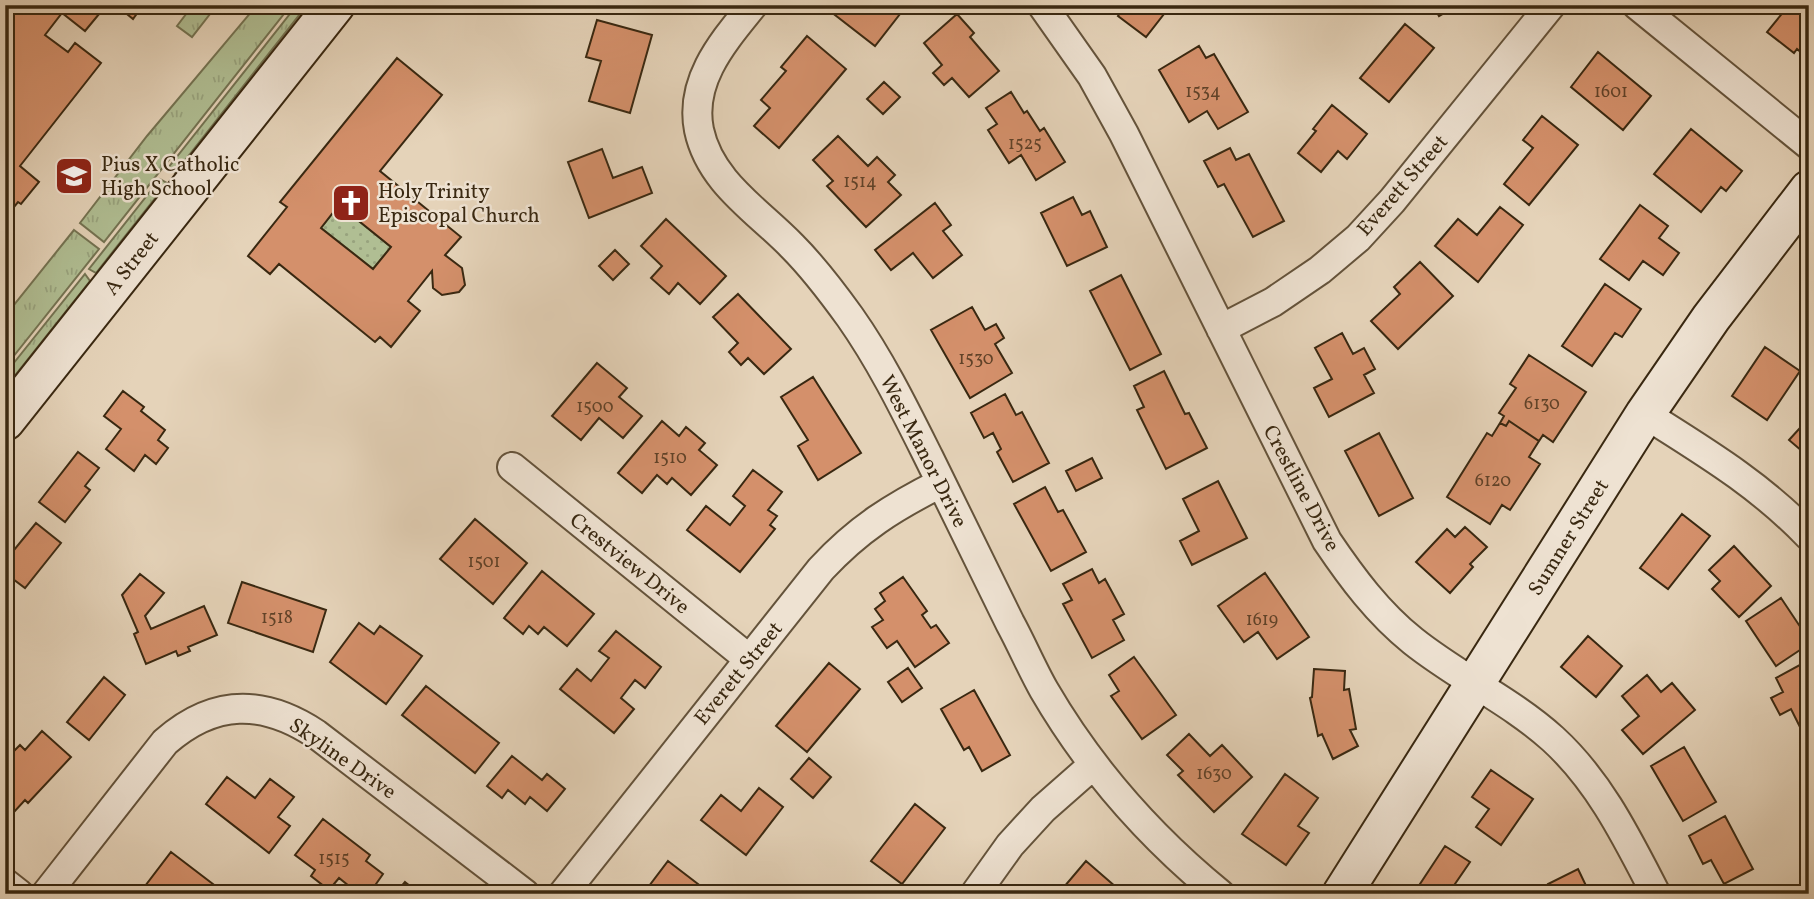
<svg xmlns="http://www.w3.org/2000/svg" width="1814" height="899" viewBox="0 0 1814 899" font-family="Vollkorn,serif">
<defs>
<pattern id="grass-tufts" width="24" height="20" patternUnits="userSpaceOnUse" patternTransform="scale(1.75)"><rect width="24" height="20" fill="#b0be93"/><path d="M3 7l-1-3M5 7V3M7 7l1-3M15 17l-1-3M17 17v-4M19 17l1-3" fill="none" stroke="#98a37e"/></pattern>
<pattern id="garden-dots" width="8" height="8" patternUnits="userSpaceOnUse" patternTransform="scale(1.75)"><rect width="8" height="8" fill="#b0be93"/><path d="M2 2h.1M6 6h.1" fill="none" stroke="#98a37e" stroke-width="1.8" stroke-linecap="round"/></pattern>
</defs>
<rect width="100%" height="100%" fill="#e5d3b9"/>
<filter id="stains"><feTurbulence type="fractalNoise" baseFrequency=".00286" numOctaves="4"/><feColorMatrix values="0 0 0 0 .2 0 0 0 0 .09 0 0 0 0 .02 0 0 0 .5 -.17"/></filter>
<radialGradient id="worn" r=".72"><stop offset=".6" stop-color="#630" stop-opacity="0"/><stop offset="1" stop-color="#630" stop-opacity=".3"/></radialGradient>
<path fill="url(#grass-tufts)" stroke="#747352" stroke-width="2" d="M193,5H217L192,37L177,26Z
M257,5H291L104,242L80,223L147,136Z
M297,5H307L175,173L168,168Z
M160,179L167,183L96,273L89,269Z
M74,230L99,249L5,367V316Z
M85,274L90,281L5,388V374Z"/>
<path fill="url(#garden-dots)" stroke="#747352" stroke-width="2" d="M339,205L391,247L373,269L321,228Z"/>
<path fill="#d4906b" stroke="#392811" stroke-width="2" fill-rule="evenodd" d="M5,5H110L106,10L104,8L85,31L62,13L45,35L68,52L75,43L101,63L20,166L39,182L21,204L18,202L5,218Z
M116,5H143L133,19Z
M828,5H907L875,46L826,8Z
M1126,5H1171L1146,37L1118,16Z
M1433,5H1458L1439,16Z
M1789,5H1809V59L1797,49L1794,53L1767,32Z
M957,14L974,33L970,37L999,71L969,97L952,78L944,85L933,73L942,65L924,43Z
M597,20L652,35L630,113L589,101L601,61L586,57Z
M1405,24L1434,48L1389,102L1360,78Z
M807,36L846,69L779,148L754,126L770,108L761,100L786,71L781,67Z
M1199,46L1206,58L1214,54L1248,112L1218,129L1207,111L1189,122L1159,70Z
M1598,52L1651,96L1623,130L1571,87Z
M397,58L442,95L380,171L461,237L445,255L462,268L465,285L459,292L442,295L433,288L432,271L408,301L420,311L391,347L380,337L375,342L279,264L270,274L248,256L287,207L280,202ZM339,205L391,247L373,269L321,228Z
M884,82L900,97L883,114L867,99Z
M1011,92L1024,113L1027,111L1040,131L1044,128L1065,162L1036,180L1021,155L1009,163L988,130L997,124L986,108Z
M1332,105L1367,134L1347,159L1338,151L1321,172L1298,153L1316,131L1313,129Z
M1542,116L1578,145L1529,205L1504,184L1533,148L1523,140Z
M1691,129L1742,171L1726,191L1721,187L1701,212L1654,174Z
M838,136L868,166L877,157L895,175L888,182L901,195L866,227L827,186L833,181L813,160Z
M1230,148L1236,160L1249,154L1284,221L1253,237L1224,184L1218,187L1204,161Z
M602,149L613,178L642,167L652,193L589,218L568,162Z
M1073,197L1082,215L1090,211L1107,247L1067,266L1041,213Z
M935,203L951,225L943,231L962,255L933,278L913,253L891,270L875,250Z
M1640,205L1668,226L1659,238L1679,253L1663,275L1643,261L1629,280L1600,259Z
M1500,207L1523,225L1478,282L1435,246L1458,219L1477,235Z
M666,219L726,276L700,304L678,283L669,294L651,278L662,266L641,246Z
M615,250L629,264L613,280L599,266Z
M1420,262L1453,296L1398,349L1371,321L1400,294L1394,287Z
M1121,275L1161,354L1130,370L1090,291Z
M1605,284L1641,309L1622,337L1615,333L1592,366L1562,346Z
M738,294L791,349L764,374L748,358L741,365L729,352L738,343L713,317Z
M972,307L985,330L996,324L1004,338L995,344L1012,373L970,398L931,330Z
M1342,333L1353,354L1364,348L1375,369L1364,375L1374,393L1329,417L1314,388L1332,379L1315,348Z
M1765,347L1800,371L1767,420L1732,396Z
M1529,355L1586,392L1553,442L1543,435L1539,441L1509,421L1506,426L1500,423L1504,416L1499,413L1516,388L1510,384Z
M597,363L627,388L619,397L642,416L623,438L599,418L581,440L552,416Z
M1164,371L1185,414L1189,413L1207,448L1166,469L1137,410L1144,407L1134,386Z
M813,377L861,453L818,480L798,446L808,440L781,397Z
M123,391L144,407L141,411L165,430L158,440L168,448L156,464L145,455L134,471L106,449L121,429L104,416Z
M1005,394L1016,415L1022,412L1049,463L1013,482L997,452L1001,449L993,433L984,438L971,413Z
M1809,418V457L1789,440Z
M662,421L679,436L686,427L705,443L699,450L717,465L691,495L672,478L667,484L657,475L642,493L618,473Z
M1509,421L1539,441L1529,457L1540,464L1510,510L1502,505L1490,524L1447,497L1487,433L1492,436L1500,423L1506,426Z
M1379,433L1413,498L1379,516L1345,451Z
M78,452L99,468L85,486L90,490L65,522L39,502Z
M1092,458L1102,478L1076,491L1066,471Z
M753,470L782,492L768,510L777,516L770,525L775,529L740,572L687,530L706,506L730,525L745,506L733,496Z
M1218,481L1247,538L1192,565L1180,541L1199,531L1183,499Z
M1045,487L1058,512L1063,510L1086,552L1051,571L1014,504Z
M1682,514L1710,536L1668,589L1640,568Z
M475,519L527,563L493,604L440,559Z
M36,523L61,543L25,588L5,573V561Z
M1465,527L1487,547L1470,564L1473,567L1450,593L1416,562L1447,529L1455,537Z
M1734,546L1771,586L1739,617L1712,589L1720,581L1709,570Z
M1092,569L1099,583L1105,579L1124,614L1113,620L1124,640L1092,658L1063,604L1072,600L1063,584Z
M542,571L594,614L567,646L544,627L538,634L529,626L523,634L504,618Z
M1265,573L1309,637L1277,659L1258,632L1244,642L1218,606Z
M140,574L164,593L145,616L151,629L204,606L217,635L188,647L190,651L178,656L176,651L146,664L134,634L138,632L122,595Z
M903,577L927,611L922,615L931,628L936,625L949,643L915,667L897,641L887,648L872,627L883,620L875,609L885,601L880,593Z
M242,582L326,610L313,652L228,623Z
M1781,598L1809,640V644L1776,666L1746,621Z
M359,623L374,634L380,626L422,656L386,704L330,662Z
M616,631L661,667L645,688L635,680L621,698L634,709L614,733L560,689L577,669L591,681L609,658L599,651Z
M1588,636L1622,666L1596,697L1561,667Z
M1134,657L1176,715L1142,739L1111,696L1119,691L1109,675Z
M1809,660V722L1800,727L1791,709L1780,715L1771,698L1783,692L1776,678Z
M829,663L860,689L807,752L776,726Z
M908,668L922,688L902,702L888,682Z
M1314,669L1345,671L1344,690L1349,689L1356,729L1350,730L1358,746L1333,759L1322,734L1318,736L1310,698L1312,697Z
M1647,675L1661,692L1672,683L1695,710L1643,754L1622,730L1639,716L1622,696Z
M104,677L125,695L89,740L67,722Z
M426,686L499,743L475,773L402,715Z
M974,690L1010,755L982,771L969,747L964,750L941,709Z
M42,731L71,757L28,803L25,800L15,811L5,803V760L20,745L25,750Z
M1189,734L1210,756L1222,745L1252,777L1214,812L1178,775L1183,771L1167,755Z
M1684,747L1716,802L1683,821L1651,766Z
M512,756L542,780L547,774L565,789L547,811L530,797L525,804L508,790L502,798L487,786Z
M809,758L831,777L813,798L791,779Z
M1491,770L1533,799L1501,845L1476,827L1489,809L1472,797Z
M1285,774L1318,798L1298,826L1309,833L1286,865L1242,834Z
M227,777L255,798L270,779L294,797L278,817L290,826L269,853L206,804Z
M759,788L783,807L746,855L701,820L721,795L741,811Z
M915,804L945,828L902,884L871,861Z
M1725,816L1753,869L1724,884L1711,860L1703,864L1689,836Z
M323,819L370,855L366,861L383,874L369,894H359L339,878L329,890L311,876L315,870L295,855Z
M1445,846L1470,862L1455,884L1471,894H1436L1420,884Z
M171,852L226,894H139Z
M668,861L711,894H643Z
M1086,861L1124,894H1058Z
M1578,869L1590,894H1552L1548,884Z
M405,882L420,894H395Z"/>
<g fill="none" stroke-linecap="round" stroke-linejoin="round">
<defs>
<path id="street" d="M753,5C724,41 689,80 699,130C710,182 757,210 792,246C813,267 832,292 850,317C881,361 905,410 929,458C956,513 983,568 1010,623C1022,645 1032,669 1044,690C1090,769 1149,836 1220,894
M1042,5L1092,76L1124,134L1327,541C1352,578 1378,613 1413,641C1458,677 1511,701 1553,739C1600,782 1627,838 1656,894
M1637,5L1809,145
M1221,329L1273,302L1320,270L1358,238L1392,201L1551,5
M1645,414C1705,452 1759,484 1809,536
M512,467L749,659
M5,883L19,894
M46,894L165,742C214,699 263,699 316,734L525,894
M563,894L821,569C858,529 893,507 941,483
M975,894L1010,845L1043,809L1093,765"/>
<path id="secondary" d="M5,421L335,5
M1342,894L1645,414L1711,318L1809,190"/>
</defs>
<use href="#street" stroke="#64533b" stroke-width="32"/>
<use href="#secondary" stroke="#392811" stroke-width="42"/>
<use href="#street" stroke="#eee2d2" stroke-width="28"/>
<use href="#secondary" stroke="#eee2d2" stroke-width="38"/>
</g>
<defs>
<symbol id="school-square" viewBox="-11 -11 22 22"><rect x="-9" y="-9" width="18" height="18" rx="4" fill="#8f2418" stroke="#eee2d2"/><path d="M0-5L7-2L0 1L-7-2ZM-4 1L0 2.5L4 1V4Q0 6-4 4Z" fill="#fff"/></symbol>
<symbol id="church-square" viewBox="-11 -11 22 22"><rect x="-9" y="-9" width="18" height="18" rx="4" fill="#8f2418" stroke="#eee2d2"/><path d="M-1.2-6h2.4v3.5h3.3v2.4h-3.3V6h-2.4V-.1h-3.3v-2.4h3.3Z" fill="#fff"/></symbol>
</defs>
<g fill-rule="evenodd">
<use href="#school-square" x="52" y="154" width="44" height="44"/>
<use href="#church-square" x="329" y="181" width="44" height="44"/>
</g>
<g text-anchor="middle" stroke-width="5" stroke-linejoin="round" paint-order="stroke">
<g font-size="18" fill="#604228">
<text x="1203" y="97">1534</text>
<text x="1611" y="97">1601</text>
<text x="1025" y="149">1525</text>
<text x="860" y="187">1514</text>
<text x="976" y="364">1530</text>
<text x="1542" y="409">6130</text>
<text x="595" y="412">1500</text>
<text x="670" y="463">1510</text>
<text x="1493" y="486">6120</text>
<text x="484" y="567">1501</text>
<text x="277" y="623">1518</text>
<text x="1262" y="625">1619</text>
<text x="1214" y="779">1630</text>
<text x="334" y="864">1515</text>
</g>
<g font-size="21" fill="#392811" stroke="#eee2d2" text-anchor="start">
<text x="101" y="171">Pius X Catholic<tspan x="101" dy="24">High School</tspan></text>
<text x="378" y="198">Holy Trinity<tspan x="378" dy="24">Episcopal Church</tspan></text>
</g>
<g font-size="21" fill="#392811" stroke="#eee2d2">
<text transform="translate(1402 185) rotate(-49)" y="7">Everett Street</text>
<text transform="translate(131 263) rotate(-52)" y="7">A Street</text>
<text transform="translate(924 451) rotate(63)" y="7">West Manor Drive</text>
<text transform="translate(1302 488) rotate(62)" y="7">Crestline Drive</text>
<text transform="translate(1568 537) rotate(-58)" y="7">Sumner Street</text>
<text transform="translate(630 563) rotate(39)" y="7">Crestview Drive</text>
<text transform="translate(738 673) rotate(-51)" y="7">Everett Street</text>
<text transform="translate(343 758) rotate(35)" y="7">Skyline Drive</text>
</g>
</g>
<rect width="1814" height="899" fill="none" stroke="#e5d3b9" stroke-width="28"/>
<rect x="7" y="7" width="1800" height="885" fill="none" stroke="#392811" stroke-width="3.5"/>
<rect x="14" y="14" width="1786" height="871" fill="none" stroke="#392811" stroke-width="2"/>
<rect width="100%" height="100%" filter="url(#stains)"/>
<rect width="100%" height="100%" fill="url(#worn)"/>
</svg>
